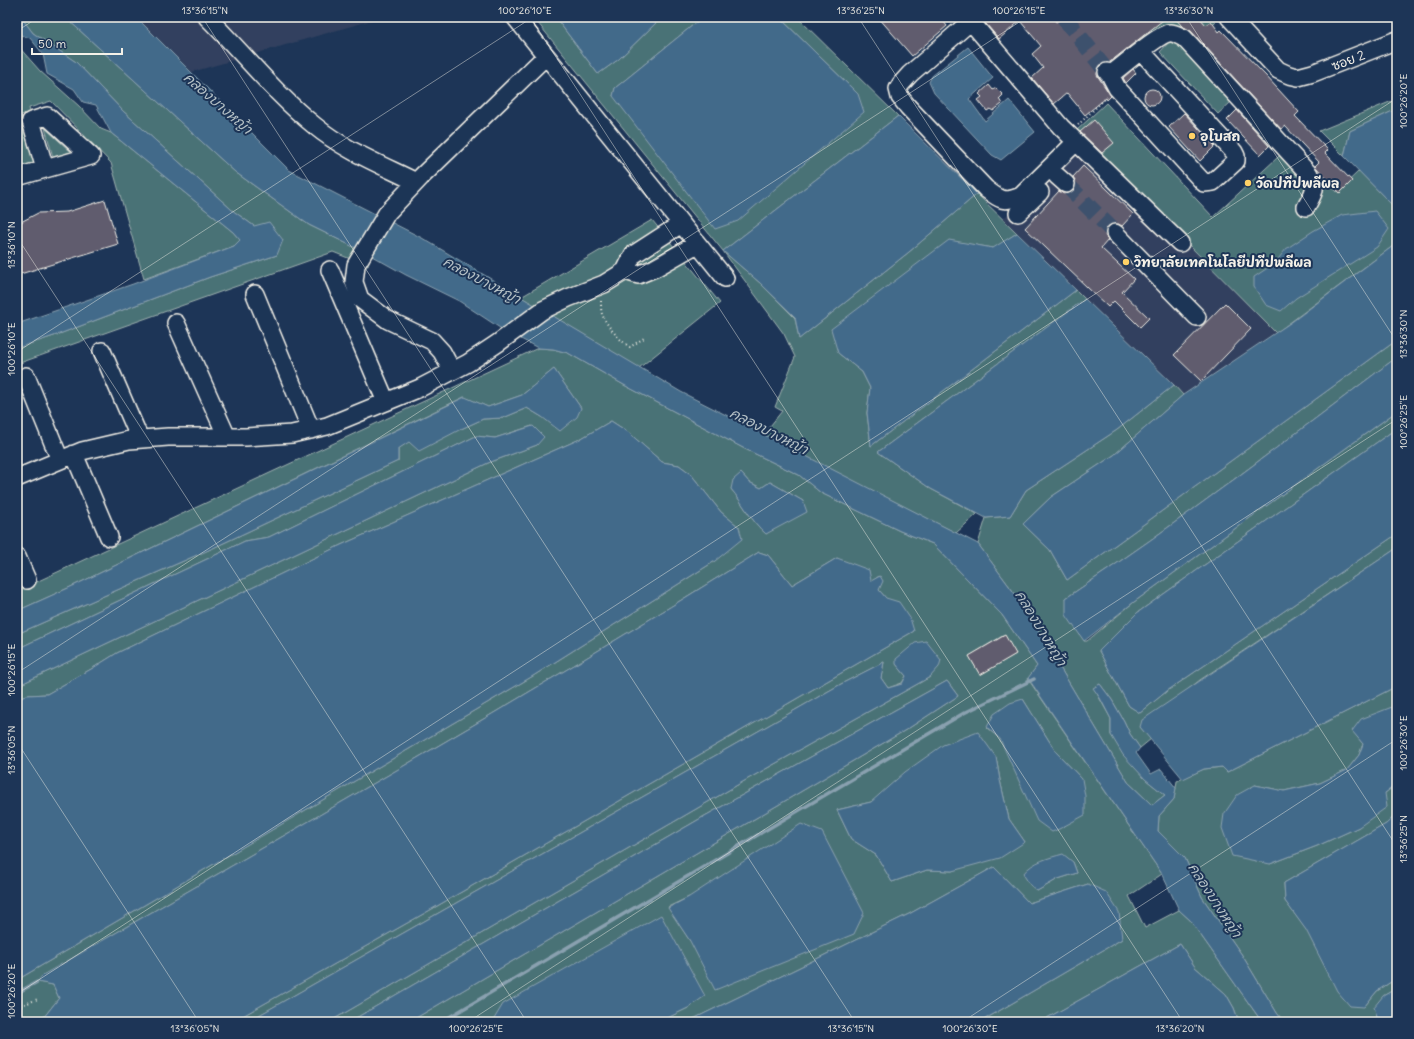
<svg xmlns="http://www.w3.org/2000/svg" width="1414" height="1039" viewBox="0 0 1414 1039" font-family="Delius,'Playpen Sans Thai',sans-serif">
<rect width="100%" height="100%" fill="#1d3557"/>
<filter id="ink" filterUnits="userSpaceOnUse"><feTurbulence type="fractalNoise" baseFrequency=".025" numOctaves="2"/><feDisplacementMap in="SourceGraphic" scale="8" xChannelSelector="R" yChannelSelector="G"/><feConvolveMatrix kernelMatrix="1 2 1 2 8 2 1 2 1" color-interpolation-filters="sRGB"/></filter>
<g filter="url(#ink)">
<path fill="#31405e" d="M136,17H383L192,72Z
M1084,140L1276,333L1183,395L1003,219Z"/>
<path fill="#4a7276" stroke="#9fb2af" fill-rule="evenodd" d="M21,17H65L235,172L309,225L370,255L368,266L333,252L17,364V348L54,336L210,277L277,255L254,226L232,210L123,111L76,62L33,33Z
M533,17H555L598,74L619,59L662,17H703L615,88L613,96L858,94L779,17H797L898,116L723,251L760,283L795,318L799,339L909,252L977,194L1017,233L994,248L949,241L838,353L862,372L870,388L867,413L871,446L1076,290L1085,299L878,452L931,489L977,514L956,533L763,435L782,411L775,407L795,357L784,334L723,251Z
M1106,17H1211L1216,22L1132,49Z
M1194,37L1243,91L1218,114L1160,52L1169,42Z
M17,45L40,71L79,106L101,129L111,133L233,232L240,240L234,246L144,279L111,163L51,101L29,108L30,112L21,115L34,161L41,162L17,168Z
M1397,99V109L1350,131L1344,156L1319,131Z
M1106,103L1213,217L1290,146L1337,192L1359,171L1397,210V243L1276,333L1085,140L1075,132Z
M45,128L71,152L53,157Z
M652,220L720,303L639,368L521,297Z
M1397,340V357C1288,439 1179,523 1066,598L1084,641H1087L1134,602L1397,411V428L1137,613L1099,651L1129,706L1140,713L1167,691L1397,534V548L1200,680L1140,727L1151,739L1140,748L1130,734L1124,721L1112,700L1100,684L1094,688L1111,719V735L1145,779L1165,795L1152,805L1128,782L1021,602L978,544L986,518L1010,516L1026,490L1117,430L1174,385L1183,395L1114,455L1051,497L1023,524L1050,550L1067,580Z
M538,348L553,349L568,353L624,385L745,449L799,475L821,493L900,531L933,544L1002,615L1037,666L1028,679L1162,874L1129,896L1145,928L1179,910L1190,920L1262,1022H1239L1234,1008L1226,994L1195,967L1180,944L1040,1022H980L1122,939L1088,884L1029,903L994,867L909,914L687,1022H659L688,1008L494,1019L495,1022H475L473,1021L471,1022H409L909,728L958,696L947,681L703,817L349,1022H329L746,780L930,677L896,664L906,676L902,683L888,688L881,678L884,662L841,684L247,1022H232L425,913L914,631L879,590V576L871,582L837,558L792,585L768,555L759,552C524,699 283,836 43,975L38,982L53,985L59,998L40,1022H17V980L533,676L715,561L739,527L721,512L690,473L679,465L662,462L628,432L611,421L580,439L341,545L117,653L93,668L47,694L27,695L17,700V686L488,463L537,445L532,426L495,438L476,436L269,537L245,541L17,649V634L213,548L398,461V449L409,441L461,429L483,419L503,418L527,408L542,417L581,408L554,369L522,395L488,407L464,397L75,585L17,611V591ZM741,473L749,482L761,488L770,482L803,501L773,529L766,534C751,521 743,503 731,489ZM1004,635L1016,654L980,675L969,656ZM1023,699L1056,752L1082,779L1011,762L1000,739L987,728ZM996,757L1000,780L1009,819L1025,842L952,871L927,870L892,882L876,855L851,839L837,810L871,802ZM1073,862L1077,873L1058,879L1037,891ZM689,897L690,941L668,907Z
M1397,686V715L1392,707L1353,731L1363,744L1359,755L1347,770L1320,783L1284,791L1255,785L1270,864L1317,846L1359,827L1385,793L1397,784V814L1386,824L1284,883L1285,901L1364,1007L1377,991L1397,978V988L1383,996L1376,1015L1379,1022H1284L1277,1013L1242,955L1202,897L1185,858L1158,831L1159,816L1174,799L1177,781L1204,769L1223,767L1227,772Z"/>
<path fill="#436b8a" stroke="#8aa1b0" d="M17,17H21L33,33L76,62L123,111L232,210L254,226L269,222L283,240L277,255L210,277L54,336L17,348V324L133,284L234,246L240,240L233,232L111,133L96,105L83,102L74,89L47,74L43,54L30,38L17,34Z
M65,17H136L289,170L422,238L681,392L978,544L1021,602L1128,782L1152,805L1165,795L1145,779L1123,755L1111,735V719L1100,698L1093,688L1100,684L1112,700L1124,721L1130,734L1140,748L1136,753L1151,774L1161,769L1176,788L1174,799L1159,816L1158,831L1185,858L1202,897L1242,955L1277,1013L1284,1022H1262L1190,920L1179,910L1162,874L1028,678L1037,666L1002,615L933,544L900,531L821,493L799,475L745,449L624,385L568,353L553,349L538,348L500,328L459,301L406,275L370,255L309,225L235,172Z
M555,17H662L619,59L598,74Z
M703,17H779L858,94L864,112L738,221L715,229L613,96L615,88Z
M968,47L993,78L969,99L985,121L1009,100L1035,132L1001,160L992,155L934,93L929,82L932,76Z
M1397,109V210L1344,156L1350,131Z
M898,116L977,194L909,252L799,339L795,317L760,283L723,251Z
M1375,211L1389,229L1377,247L1296,298L1281,311L1266,305L1254,287V277L1275,263L1286,249L1313,231L1342,215Z
M1017,233L1076,290L871,446L867,413L870,388L862,372L838,353L831,329L949,240L993,248Z
M1397,243V340L1067,580L1050,550L1023,524L1051,497L1114,455L1183,395L1293,321Z
M1085,299L1174,385L1117,430L1026,490L1010,516L986,518L931,489L878,452Z
M1397,357V411L1134,602L1084,641L1066,615V598C1179,523 1288,439 1397,357Z
M554,369L581,408L577,417L560,431L542,417L527,408L503,418L483,419L461,429L419,451L409,442L398,449V461L213,548L17,634V611L75,585L465,397L488,407L522,395Z
M611,421L628,432L662,462L679,465L690,473L721,512L739,527L742,539L715,561L533,676L17,980V700L27,695L47,694L93,668L117,653L341,545L580,439Z
M533,426L544,437L537,445L488,463L17,686V649L245,541L269,537L476,436L495,438Z
M1397,428V534L1167,691L1140,713L1129,706L1099,651L1137,613Z
M741,473L749,482L761,488L770,482L803,501L807,512L766,534C751,521 743,503 731,489L733,480Z
M1397,548V686L1227,772L1222,767L1204,769L1183,779L1140,727L1142,720Z
M759,552L768,555L792,585L837,558L869,570L871,581L880,576L883,581L879,590L886,598L899,602L910,618L914,631L425,913L232,1022H40L59,998L53,985L37,982L43,975C283,836 524,699 759,552Z
M926,641L941,660L939,667L930,677L746,780L329,1022H247L841,684L884,662L881,678L888,688L902,684L906,676L896,664V659L915,643Z
M947,681L958,696L909,728L409,1022H349L703,817Z
M1023,699L1056,752L1082,779L1085,796V815L1059,829L1052,832L1037,821L1000,739L987,727L994,714L1010,703Z
M1392,707L1397,715V784L1385,793L1387,807L1359,827L1317,846L1270,864L1232,856L1222,828L1224,814L1237,795L1255,785L1284,791L1320,783L1347,770L1359,755L1363,744L1352,731L1361,719Z
M978,732L996,757L1000,780L1009,819L1025,842L1000,858L952,871L927,870L892,882L876,855L851,839L837,810L871,802L905,772L943,745Z
M1397,814V978L1377,991L1364,1007L1350,1006L1337,991L1306,930L1285,901L1284,883L1386,824Z
M801,824L822,832L864,913L854,934L715,990L690,941L668,908L689,897Z
M1063,854L1073,862L1077,873L1058,879L1037,891L1030,885L1023,874C1033,861 1049,858 1063,854Z
M994,867L1029,903L1088,884L1106,892L1119,912L1122,939L980,1022H687L909,914Z
M661,915L705,996L688,1008L659,1022H495L494,1019L503,1004Z
M1180,944L1195,967L1226,994L1234,1008L1239,1022H1040Z
M1397,988V1022H1379L1374,1007L1383,996Z"/>
<g fill="none" stroke-linecap="round" stroke-linejoin="round">
<path stroke="#8aa1b0" stroke-width="3.5" d="M17,993L37,982
M441,1022L964,713L1034,679"/>
</g>
<path fill="#605b6e" stroke="#f4f1e8" d="M878,17H940L947,26L912,56Z
M980,17H1052L1056,22L1063,17H1167L1110,62H1104L1100,65L1097,70V75L1111,96L1107,100L1106,98L1085,115L1067,93L1054,104L1032,78L1043,68L1032,54L1041,46L1020,21L999,39Z
M1174,17H1199L1206,25L1211,21L1219,32L1221,30L1266,76L1299,112L1295,116L1328,150L1325,153L1352,181L1340,193L1315,166L1319,162L1285,126L1281,129L1191,31L1182,26Z
M1133,69L1136,73L1126,83L1123,78Z
M989,85L993,90L996,88L1003,95L999,99L1002,104L993,111L990,109L987,111L978,100L982,97L979,94Z
M1144 97a8 8 0 1 1 16 0a8 8 0 1 1-16 0Z
M1237,110L1269,146L1260,155L1227,120Z
M1184,113L1215,146L1200,161L1169,127Z
M1094,120L1114,143L1102,153L1080,132Z
M1083,166L1133,214L1122,226L1118,224L1113,223L1108,226L1105,231V235L1108,240L1101,248L1134,279L1122,292L1149,318L1140,327L1114,301L1108,307L1025,228L1059,191L1064,194L1070,193L1073,191L1076,186L1075,180L1073,177Z
M105,200L118,244L17,275V224L38,213L67,212Z
M1225,303L1251,329L1201,381L1174,355Z
M1005,635L1016,654L980,675L969,656Z"/>
<g fill="none" stroke-linecap="round" stroke-linejoin="round">
<path stroke="#3d516d" stroke-width="17" stroke-dasharray="17 8" stroke-linecap="butt" d="M1064,17L1107,72
M1066,184L1115,233"/>
<defs>
<path id="minor" d="M207,17C243,53 275,94 315,126C344,150 382,165 416,182
M515,17L725,278
M967,17L1061,127L1180,243
M1229,17L1278,70L1289,75L1298,77L1313,73L1397,40
M971,21L910,74L901,84L898,89L900,97L908,107L986,189C1000,200 1004,203 1021,196L1076,142
M1107,72L1110,75C1121,67 1159,34 1169,33C1174,32 1179,36 1184,38L1309,174C1318,189 1314,192 1306,207
M1110,75L1117,88L1204,183L1213,182L1236,161V156L1234,152L1141,51
M1057,176L1066,184
M17,177L91,156L47,116L31,121L45,169
M1018,213L1040,192
M1115,233L1197,317
M330,270L386,402
M625,271L638,275L655,268L697,244
M255,294L311,430
M176,323L227,437
M102,351L140,439
M452,371L442,352L432,341L388,320L360,299L354,282L356,265L387,213L422,176L546,56
M26,376L60,460
M74,454L109,537
M17,478L82,451L129,440L168,437H246L292,434L327,426L420,388L468,363L498,343L543,310L568,298L604,284L625,271L633,255L681,224
M17,557L27,580"/>
</defs>
<use href="#minor" stroke="#f4f1e8" stroke-width="20"/>
<path stroke="#f4f1e8" stroke-width="2" stroke-dasharray="1 3" stroke-linecap="butt" d="M1078,125L1107,97
M601,301C601,305 601,311 602,314C606,325 620,341 630,347L644,338
M17,1007L38,999"/>
<use href="#minor" stroke="#1d3557" stroke-width="17"/>
</g>
</g>
<path fill="none" stroke="#f4f1e8" stroke-width="1" stroke-opacity="0.45" d="M202,17L855,1022M530,17L1183,1022M858,17L1397,847M1186,17L1397,342M17,31L39,17M17,237L527,1022M17,352L533,17M17,673L1027,17M17,742L199,1022M17,994L1397,98M468,1022L1397,419M962,1022L1397,739"/>
<g fill="#ffd166" stroke="#1d3557" stroke-width="1.5">
<circle cx="1192" cy="136" r="4"/>
<circle cx="1248" cy="183" r="4"/>
<circle cx="1126" cy="262" r="4"/>
</g>
<g text-anchor="middle" stroke-width="4" stroke-linejoin="round" paint-order="stroke">
<g font-size="13" fill="#f4f1e8" stroke="#1d3557">
<text transform="translate(1348 60) rotate(-21)" y="5">ซอย 2</text>
</g>
<g font-size="13" font-weight="bold" fill="#f4f1e8" stroke="#1d3557" text-anchor="start">
<text x="1200" y="141">อุโบสถ</text>
<text x="1256" y="188">วัดปทีปพลีผล</text>
<text x="1134" y="267">วิทยาลัยเทคโนโลยีปทีปพลีผล</text>
</g>
<g font-size="14" font-style="italic" fill="#b6c2c7" stroke="#1d3557">
<text transform="translate(218 103) rotate(41)" y="5">คลองบางหญ้า</text>
<text transform="translate(482 280) rotate(28)" y="5">คลองบางหญ้า</text>
<text transform="translate(769 431) rotate(27)" y="5">คลองบางหญ้า</text>
<text transform="translate(1041 628) rotate(59)" y="5">คลองบางหญ้า</text>
<text transform="translate(1215 900) rotate(57)" y="5">คลองบางหญ้า</text>
</g>
</g>
<rect width="1414" height="1039" fill="none" stroke="#1d3557" stroke-width="44"/>
<path d="M32 48v6h90v-6" fill="none" stroke="#f4f1e8" stroke-width="2"/>
<text x="38" y="48" font-size="12" fill="#f4f1e8" stroke="#1d3557" stroke-width="3" paint-order="stroke">50 m</text>
<rect x="22" y="22" width="1370" height="995" fill="none" stroke="#f4f1e8" stroke-width="1.5"/>
<g font-size="10" text-anchor="middle" fill="#f4f1e8">
<text x="205" y="14">13°36'15"N</text>
<text x="525" y="14">100°26'10"E</text>
<text x="861" y="14">13°36'25"N</text>
<text x="1019" y="14">100°26'15"E</text>
<text x="1189" y="14">13°36'30"N</text>
<text transform="translate(1403 101) rotate(-90)" y="4">100°26'20"E</text>
<text transform="translate(11 245) rotate(-90)" y="4">13°36'10"N</text>
<text transform="translate(1403 334) rotate(-90)" y="4">13°36'30"N</text>
<text transform="translate(11 349) rotate(-90)" y="4">100°26'10"E</text>
<text transform="translate(1403 422) rotate(-90)" y="4">100°26'25"E</text>
<text transform="translate(11 670) rotate(-90)" y="4">100°26'15"E</text>
<text transform="translate(1403 743) rotate(-90)" y="4">100°26'30"E</text>
<text transform="translate(11 750) rotate(-90)" y="4">13°36'05"N</text>
<text transform="translate(1403 839) rotate(-90)" y="4">13°36'25"N</text>
<text transform="translate(11 991) rotate(-90)" y="4">100°26'20"E</text>
<text x="195" y="1032">13°36'05"N</text>
<text x="476" y="1032">100°26'25"E</text>
<text x="851" y="1032">13°36'15"N</text>
<text x="970" y="1032">100°26'30"E</text>
<text x="1180" y="1032">13°36'20"N</text>
</g>
</svg>
